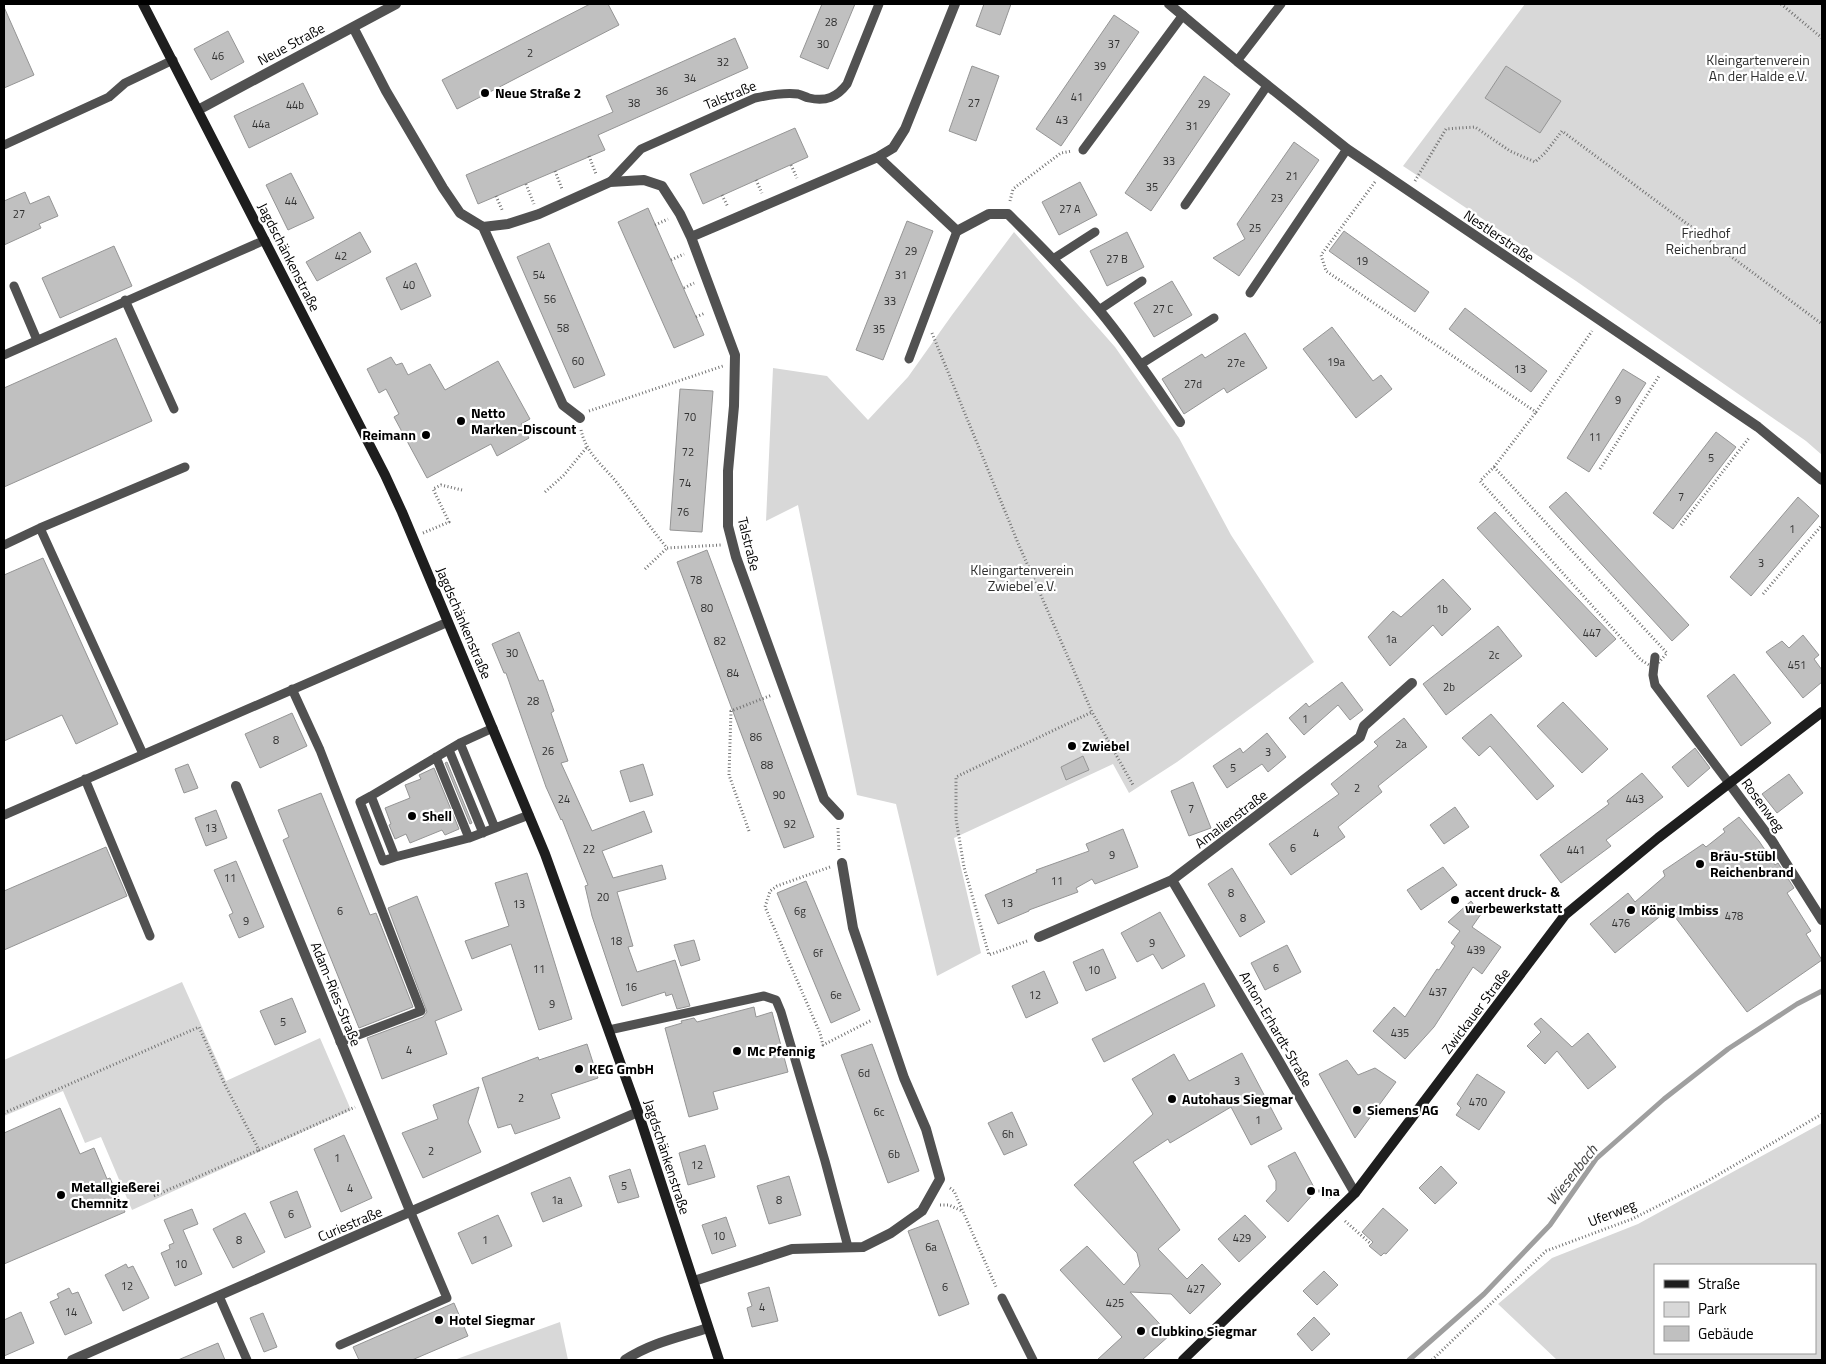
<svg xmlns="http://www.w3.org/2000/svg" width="1826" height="1364" viewBox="0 0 1826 1364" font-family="'Titillium Web',sans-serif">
<rect width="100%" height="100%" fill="#fff"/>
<path fill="#d8d8d8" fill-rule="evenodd" d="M1525,4H1822V455L1806,441L1576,281L1403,166Z
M1014,232L1115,347L1179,438L1231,535L1314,662L1177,762L1129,793L1113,764L954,838L981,953L937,976L896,804L857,795L798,505L766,521L773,368L827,376L868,420L908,377L952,315Z
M182,982L226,1081L320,1038L351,1110L132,1210L101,1137L85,1143L63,1091L4,1116V1060Z
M1822,1123V1360H1557L1498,1304L1552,1258L1638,1224ZM1655,1265H1815V1353H1655Z
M560,1322L568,1360H454Z"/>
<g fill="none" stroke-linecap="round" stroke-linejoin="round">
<path stroke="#9f9f9f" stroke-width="5" d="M1409,1360L1484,1294L1550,1225L1596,1159L1664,1099L1728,1049L1797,1004L1822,991"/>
</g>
<path fill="#c0c0c0" stroke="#959595" d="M590,4H608L619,25L457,109L442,80Z
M822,4H855L828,69L800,57Z
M984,4H1011L1000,35L976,26Z
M4,7L34,75L4,88Z
M1114,15L1139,32L1061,146L1036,129Z
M228,31L244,62L211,80L194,49Z
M735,38L748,68L598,135L605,150L478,204L466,175L613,112L606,96Z
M972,66L999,76L976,141L949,131Z
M1506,66L1561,101L1540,133L1485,98Z
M1204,76L1230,94L1151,211L1125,193Z
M303,83L318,114L249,148L234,116Z
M795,128L808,157L703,204L690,174Z
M1294,142L1319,160L1239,276L1213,258L1245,239L1237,224Z
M291,173L314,218L288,230L266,185Z
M1080,182L1097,215L1059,235L1042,202Z
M25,192L30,204L49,196L58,216L39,224L41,228L4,245V201Z
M648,208L704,335L674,348L618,222Z
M907,221L933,231L883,360L856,350Z
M1344,231L1429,292L1415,312L1329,251Z
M360,232L371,252L317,281L306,262Z
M1127,232L1144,267L1107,286L1090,251Z
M549,243L605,375L574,388L517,257Z
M114,246L132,286L60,318L42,278Z
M416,263L431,296L401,310L386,278Z
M1172,281L1192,315L1154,337L1134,303Z
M1465,308L1547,371L1531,392L1449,329Z
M1332,327L1373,381L1381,375L1392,389L1356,418L1303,349Z
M1245,333L1267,368L1227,393L1224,388L1184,414L1162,379L1202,354L1205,358Z
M116,338L152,421L4,487V388Z
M391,357L396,365L402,363L408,375L430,364L445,390L498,361L530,419L521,424L529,438L497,456L491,444L427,478L394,417L399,414L386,389L379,393L367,369Z
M1623,369L1646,383L1589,472L1567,458Z
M680,389L713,391L702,532L670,530Z
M1716,432L1736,447L1673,529L1653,513Z
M1566,492L1689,625L1672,641L1549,507Z
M1798,497L1819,516L1751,596L1730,577Z
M1495,512L1616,639L1596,657L1477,528Z
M707,550L814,837L784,848L677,562Z
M43,558L118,724L76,744L62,715L4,741V575Z
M1443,579L1471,609L1442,636L1433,625L1390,666L1368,637L1393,611L1401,617Z
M1498,626L1522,656L1446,715L1423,684Z
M519,632L539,681L543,680L554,711L551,713L568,761L561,763L592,831L644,811L652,832L602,851L613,878L662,865L666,879L617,892L633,946L628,947L637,972L675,960L690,1006L677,1009L672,994L666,996L665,992L622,1006L592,916L585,886L588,885L562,819L561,820L546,787L506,673H504L492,644Z
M1803,635L1819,655L1814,659L1822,670V682L1803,698L1766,652L1782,641L1789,648Z
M1734,674L1771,723L1741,746L1707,696Z
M1342,682L1363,710L1350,720L1338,705L1304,735L1289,718L1306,703L1309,707Z
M1563,702L1608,749L1582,773L1537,726Z
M292,713L307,746L260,768L245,734Z
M1491,714L1554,786L1537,800L1490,746L1479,756L1462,738Z
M1404,718L1427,747L1378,786L1382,792L1338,827L1345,837L1291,875L1269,844L1339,794L1331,784L1378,746L1374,742Z
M1267,733L1286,757L1268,772L1262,764L1227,788L1213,766L1240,748L1243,753Z
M1695,748L1710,768L1688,787L1672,767Z
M1083,756L1089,770L1066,780L1061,767Z
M447,762L472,823L470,824L445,763Z
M188,764L198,788L184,793L175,769Z
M643,764L653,795L630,802L620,771Z
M434,768L459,829L445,835L442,830L410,843L406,834L395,839L389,825L391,824L385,808L410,798L405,785L421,779L419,775Z
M1642,773L1663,797L1606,840L1611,846L1561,883L1540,855L1609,804L1607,801Z
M1789,774L1803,793L1777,813L1762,794Z
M1193,782L1211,828L1189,836L1171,791Z
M321,793L370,915L376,913L413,1007L359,1028L283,840L289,837L278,810Z
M1455,807L1469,827L1444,844L1430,825Z
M216,810L227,838L206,846L195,818Z
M1739,817L1759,841L1775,865L1778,863L1794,888L1787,893L1811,931L1806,934L1822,960L1747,1012L1669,909L1615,953L1590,924L1628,893L1635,902L1665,876L1663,871L1703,844L1706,847L1725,832L1723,829Z
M1123,829L1138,867L1095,884L1092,879L1076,888L1078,892L1029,910V911L998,924L985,895L1037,872L1036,870L1089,851L1086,844Z
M106,847L127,896L4,950V891Z
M236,861L264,927L239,938L229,915L233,913L214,870Z
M1443,867L1457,885L1421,910L1407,890Z
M1232,868L1265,922L1240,937L1208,884Z
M527,873L572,1019L539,1030L511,944L472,959L465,941L509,926L495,883Z
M806,881L860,1010L831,1023L777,893Z
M417,896L462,1010L435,1021L447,1054L382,1079L367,1038L423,1017L427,1012L388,908Z
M1471,901L1481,914L1472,927L1501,947L1482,974L1473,967L1434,1027L1405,1059L1373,1031L1394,1007L1405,1017L1437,969L1439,970L1455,946L1451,943L1460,931L1448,922Z
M1160,912L1185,956L1162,969L1153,954L1137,962L1121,933Z
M694,940L700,960L681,966L674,945Z
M1287,945L1301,972L1265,990L1251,963Z
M1103,949L1116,978L1086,991L1073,962Z
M1044,971L1058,1003L1026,1018L1012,986Z
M1204,983L1215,1006L1104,1062L1092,1039Z
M292,998L306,1032L275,1045L260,1011Z
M754,1007L756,1017L772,1012L788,1072L713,1092L718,1109L689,1117L665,1028L682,1023L681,1021L694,1018L697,1022Z
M1541,1018L1572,1047L1588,1033L1616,1067L1588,1089L1557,1051L1545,1064L1527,1046L1541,1032L1534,1024Z
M587,1044L598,1078L551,1094L560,1118L515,1134L511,1124L498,1128L482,1078L538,1057L539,1060Z
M872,1044L919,1171L888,1183L841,1055Z
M1242,1053L1282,1129L1251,1145L1231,1107L1170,1143L1168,1139L1133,1162L1180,1230L1158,1249L1187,1279L1202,1264L1221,1284L1190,1314L1171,1294L1130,1292L1170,1335L1142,1360H1097L1122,1337L1060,1270L1087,1246L1124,1285L1140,1266L1137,1253L1074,1185L1153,1114L1132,1079L1174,1054L1189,1081Z
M1347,1060L1358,1075L1375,1068L1396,1082L1355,1138L1319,1074Z
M1477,1074L1505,1092L1479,1130L1456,1115L1461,1108L1457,1104Z
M479,1087L468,1122L481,1152L423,1178L402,1133L438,1119L433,1105Z
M60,1108L80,1154L94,1148L107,1179L110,1178L125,1212L4,1264V1133Z
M1012,1112L1027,1145L1004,1155L988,1123Z
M344,1135L372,1198L341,1212L314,1149Z
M705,1145L715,1177L688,1185L679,1153Z
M1295,1152L1316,1191L1288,1222L1266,1201L1276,1190V1181L1268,1166Z
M1441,1166L1457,1183L1435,1204L1419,1188Z
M630,1169L639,1197L618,1203L609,1176Z
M789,1176L801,1215L769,1224L757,1186Z
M570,1177L582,1206L543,1222L531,1193Z
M297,1191L311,1227L285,1238L270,1202Z
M1383,1208L1408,1230L1386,1254L1384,1253L1381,1256L1369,1246L1373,1242L1362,1232Z
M192,1209L198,1224L183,1230L202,1274L175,1286L161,1253L170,1249L169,1245L174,1243L164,1220Z
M245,1213L265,1252L233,1268L213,1229Z
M498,1215L512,1246L472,1264L458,1233Z
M1245,1215L1266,1237L1239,1262L1218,1239Z
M726,1217L736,1246L712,1254L702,1225Z
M938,1220L969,1304L939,1316L908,1231Z
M126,1264L128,1268L133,1266L149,1298L123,1311L105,1275Z
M1324,1271L1338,1285L1317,1305L1303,1291Z
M769,1287L778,1321L752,1327L747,1308L752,1306L748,1293Z
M69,1288L72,1294L78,1292L92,1323L65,1335L50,1302L59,1298L57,1294Z
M454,1303L468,1336L412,1360H359L353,1347Z
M21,1312L34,1343L4,1356V1320Z
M263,1313L277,1347L264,1352L250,1318Z
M1314,1317L1330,1334L1312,1351L1297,1334Z
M218,1343L225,1360H178Z"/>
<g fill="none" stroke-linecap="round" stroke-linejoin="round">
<path stroke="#737373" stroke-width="3" stroke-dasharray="1 2.5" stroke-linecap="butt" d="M1781,4L1822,38
M589,156L596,174
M791,165L797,178
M555,171L562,189
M756,180L762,193
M1415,181L1446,129L1475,127L1510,151L1535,162L1545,153L1562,131L1822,324
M1375,182L1321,255L1326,271L1536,412L1592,331
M526,184L534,204
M722,195L728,207
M496,196L503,212
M1010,201L1013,189L1061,153L1072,151
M655,225L668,219
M671,260L684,254
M684,288L694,283
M696,317L705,313
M932,333L1018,543L1092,712L1133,785
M589,411L723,366
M581,430C586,454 604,466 618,484C634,505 650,527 667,548L721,545
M1494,467L1667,653L1654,668L1641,660L1480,481Z
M1494,467L1536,412
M1600,469L1659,376
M545,492L564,475L587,447
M1681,525L1749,438
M423,533L449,522L433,489L441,485L462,490
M645,569L667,548
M1763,594L1822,525
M838,828L839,852
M749,831L729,775L731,711L772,695
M830,867L777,886L770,891L765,907L820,1033L823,1045L872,1020
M1027,941L989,955L964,867L956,819V777L1092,712
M4,1113L199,1027L224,1083L259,1150L355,1107
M950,1188L954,1191L997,1289
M1315,1191H1323L1331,1198
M154,1196L259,1150
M940,1205H949L962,1211
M1345,1221L1371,1244
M1432,1360L1546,1251L1632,1219L1704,1183L1822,1114"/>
<path stroke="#515151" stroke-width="9" d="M1237,61L1281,4
M4,145L109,97L125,83L173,60
M1083,150L1183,15
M610,182L641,149L755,98C769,95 784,92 798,94C802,95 805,97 809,98C826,102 837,97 847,84L879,4
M1185,205L1267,86
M1053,259L1095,232
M14,286L37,340
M1250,293L1347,149
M125,300L174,409
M1099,310L1142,281
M4,355L265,240
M909,359L957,231
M1141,364L1214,318
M40,528L185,467
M4,545L40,528L143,754
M1655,657L1653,675L1655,685L1729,783
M292,689L320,750L421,1011L340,1042
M493,728L460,743L371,796L395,857L469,838L529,815
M460,743L495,828
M449,750L483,833
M436,757L469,838
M85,779L150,936
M371,796L360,802L383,861L395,857
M4,815L448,622
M609,1030L764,996L776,1000L781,1012L825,1161L848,1247
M219,1296L247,1360
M1002,1298L1033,1360
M340,1345L447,1298L411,1213"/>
<path stroke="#515151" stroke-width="10" d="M1169,4L1237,61L1347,149L1758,427L1822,480
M353,27L386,91L443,188L460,213L483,227L508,224L539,214L610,182L644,180L662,186L680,214L691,237
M198,110L396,4
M878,157L957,231L989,214H1008C1039,245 1071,276 1099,310C1129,346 1154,384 1180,422
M483,227L563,405L580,418
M1729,783L1772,841L1822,920
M236,786L411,1213
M839,815L824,799L736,557L728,526V471L734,406L735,355L691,237L878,157L893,148L905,129L955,4
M1172,880L1276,1056L1355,1193
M1039,937L1172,880L1360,737L1364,726L1412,683
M694,1281L792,1249L863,1247L891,1233L922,1211L940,1179L926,1129L904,1078L853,928L842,863
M72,1360L638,1112
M625,1360C650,1343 680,1337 708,1328"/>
<path stroke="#1e1e1e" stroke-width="10" d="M143,4L385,475L402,512L545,854L638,1112L719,1360
M1183,1360L1355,1193L1565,915L1658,838L1822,712"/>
</g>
<g fill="#000" stroke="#fff" stroke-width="2">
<circle cx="485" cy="93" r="5"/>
<circle cx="461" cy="421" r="5"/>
<circle cx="426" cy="435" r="5"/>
<circle cx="1072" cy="746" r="5"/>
<circle cx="412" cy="816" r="5"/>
<circle cx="1700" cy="864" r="5"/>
<circle cx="1455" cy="900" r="5"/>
<circle cx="1631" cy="910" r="5"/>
<circle cx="737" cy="1051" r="5"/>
<circle cx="579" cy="1069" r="5"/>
<circle cx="1172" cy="1099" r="5"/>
<circle cx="1357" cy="1110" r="5"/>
<circle cx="1311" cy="1191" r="5"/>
<circle cx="61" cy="1195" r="5"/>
<circle cx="439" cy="1320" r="5"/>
<circle cx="1141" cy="1331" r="5"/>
</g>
<g text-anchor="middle" stroke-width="4.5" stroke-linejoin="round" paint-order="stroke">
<g font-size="11" fill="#303030">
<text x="831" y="26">28</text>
<text x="823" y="48">30</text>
<text x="1114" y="48">37</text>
<text x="530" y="57">2</text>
<text x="218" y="60">46</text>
<text x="723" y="66">32</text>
<text x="1100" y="70">39</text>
<text x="690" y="82">34</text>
<text x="662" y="95">36</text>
<text x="1077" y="101">41</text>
<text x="634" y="107">38</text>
<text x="974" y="107">27</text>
<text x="1204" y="108">29</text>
<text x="295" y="109">44b</text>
<text x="1062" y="124">43</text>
<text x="261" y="128">44a</text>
<text x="1192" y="130">31</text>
<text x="1169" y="165">33</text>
<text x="1292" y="180">21</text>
<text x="1152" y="191">35</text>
<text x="1277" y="202">23</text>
<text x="291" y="205">44</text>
<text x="1070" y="213">27 A</text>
<text x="19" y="218">27</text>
<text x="1255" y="232">25</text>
<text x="911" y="255">29</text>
<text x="341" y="260">42</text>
<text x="1117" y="263">27 B</text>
<text x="1362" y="265">19</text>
<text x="539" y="279">54</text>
<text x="901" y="279">31</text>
<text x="409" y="289">40</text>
<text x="550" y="303">56</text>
<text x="890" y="305">33</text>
<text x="1163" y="313">27 C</text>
<text x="563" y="332">58</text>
<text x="879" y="333">35</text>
<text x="578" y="365">60</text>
<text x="1336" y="366">19a</text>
<text x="1236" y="367">27e</text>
<text x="1520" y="373">13</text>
<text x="1193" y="388">27d</text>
<text x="1618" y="404">9</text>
<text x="690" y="421">70</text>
<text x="1595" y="441">11</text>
<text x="688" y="456">72</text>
<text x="1711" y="462">5</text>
<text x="685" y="487">74</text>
<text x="1681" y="501">7</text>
<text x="683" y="516">76</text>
<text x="1792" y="533">1</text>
<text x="1761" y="567">3</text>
<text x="696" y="584">78</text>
<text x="707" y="612">80</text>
<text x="1442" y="613">1b</text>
<text x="1592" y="637">447</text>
<text x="1391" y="643">1a</text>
<text x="720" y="645">82</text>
<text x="512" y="657">30</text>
<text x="1494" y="659">2c</text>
<text x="1797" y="669">451</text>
<text x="733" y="677">84</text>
<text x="1449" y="691">2b</text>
<text x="533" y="705">28</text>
<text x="1305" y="723">1</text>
<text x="756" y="741">86</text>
<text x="276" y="744">8</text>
<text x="1401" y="748">2a</text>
<text x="548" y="755">26</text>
<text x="1268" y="756">3</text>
<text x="767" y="769">88</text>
<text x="1233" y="772">5</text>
<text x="1357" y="792">2</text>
<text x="779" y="799">90</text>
<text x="564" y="803">24</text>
<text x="1635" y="803">443</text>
<text x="1191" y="813">7</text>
<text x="790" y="828">92</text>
<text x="211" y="832">13</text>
<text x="1316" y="837">4</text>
<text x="1293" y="852">6</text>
<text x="589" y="853">22</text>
<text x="1576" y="854">441</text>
<text x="1112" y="859">9</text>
<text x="230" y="882">11</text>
<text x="1057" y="885">11</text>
<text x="1231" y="897">8</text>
<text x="603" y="901">20</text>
<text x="1007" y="907">13</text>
<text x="519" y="908">13</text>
<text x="340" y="915">6</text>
<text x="800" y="915">6g</text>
<text x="1734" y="920">478</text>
<text x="1243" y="922">8</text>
<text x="246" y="925">9</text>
<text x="1621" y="927">476</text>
<text x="616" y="945">18</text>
<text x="1152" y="947">9</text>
<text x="1476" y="954">439</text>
<text x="818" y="957">6f</text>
<text x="1276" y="972">6</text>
<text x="539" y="973">11</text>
<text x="1094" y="974">10</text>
<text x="631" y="991">16</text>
<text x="1438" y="996">437</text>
<text x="836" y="999">6e</text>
<text x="1035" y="999">12</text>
<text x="552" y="1008">9</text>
<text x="283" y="1026">5</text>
<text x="1400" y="1037">435</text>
<text x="409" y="1054">4</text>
<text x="864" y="1077">6d</text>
<text x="1237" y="1085">3</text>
<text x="521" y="1102">2</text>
<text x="1478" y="1106">470</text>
<text x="879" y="1116">6c</text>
<text x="1258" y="1124">1</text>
<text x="1008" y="1138">6h</text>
<text x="431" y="1155">2</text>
<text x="894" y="1158">6b</text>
<text x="337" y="1162">1</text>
<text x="697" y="1169">12</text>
<text x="624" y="1190">5</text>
<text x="350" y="1192">4</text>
<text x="557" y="1204">1a</text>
<text x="779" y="1204">8</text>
<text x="291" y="1218">6</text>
<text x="719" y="1240">10</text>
<text x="1242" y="1242">429</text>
<text x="239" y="1244">8</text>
<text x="485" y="1244">1</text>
<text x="931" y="1251">6a</text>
<text x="181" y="1268">10</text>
<text x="127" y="1290">12</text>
<text x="945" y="1291">6</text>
<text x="1196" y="1293">427</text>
<text x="1115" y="1307">425</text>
<text x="762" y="1311">4</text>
<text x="71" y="1316">14</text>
</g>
<g font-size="14" fill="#000" stroke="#fff">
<text transform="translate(291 44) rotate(-28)" y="5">Neue Straße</text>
<text transform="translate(730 95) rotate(-22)" y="5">Talstraße</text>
<text transform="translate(1499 236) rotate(34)" y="5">Nestlerstraße</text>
<text transform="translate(289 257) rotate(63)" y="5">Jagdschänkenstraße</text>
<text transform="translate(749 544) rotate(76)" y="5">Talstraße</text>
<text transform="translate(464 623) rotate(67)" y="5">Jagdschänkenstraße</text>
<text transform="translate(1763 805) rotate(54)" y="5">Rosenweg</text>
<text transform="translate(1231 819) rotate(-37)" y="5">Amalienstraße</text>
<text transform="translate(336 994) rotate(68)" y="5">Adam-Ries-Straße</text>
<text transform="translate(1476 1011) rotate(-53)" y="5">Zwickauer Straße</text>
<text transform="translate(1276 1029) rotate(60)" y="5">Anton-Erhardt-Straße</text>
<text transform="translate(667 1157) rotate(72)" y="5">Jagdschänkenstraße</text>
<text transform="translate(1612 1213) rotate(-22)" y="5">Uferweg</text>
<text transform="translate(350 1224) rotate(-23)" y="5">Curiestraße</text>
</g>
<g font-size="14" fill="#2f2f2f" stroke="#fff">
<text x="1758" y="65">Kleingartenverein<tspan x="1758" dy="16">An der Halde e.V.</tspan></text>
<text x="1706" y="238">Friedhof<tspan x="1706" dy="16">Reichenbrand</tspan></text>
<text x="1022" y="575">Kleingartenverein<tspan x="1022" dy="16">Zwiebel e.V.</tspan></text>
</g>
<g font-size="14" font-weight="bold" fill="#000" stroke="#fff" text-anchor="start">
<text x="495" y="98">Neue Straße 2</text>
<text x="471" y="418">Netto<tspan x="471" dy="16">Marken-Discount</tspan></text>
<text x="416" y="440" text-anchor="end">Reimann</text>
<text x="1082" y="751">Zwiebel</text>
<text x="422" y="821">Shell</text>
<text x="1710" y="861">Bräu-Stübl<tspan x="1710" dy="16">Reichenbrand</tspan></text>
<text x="1465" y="897">accent druck- &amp;<tspan x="1465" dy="16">werbewerkstatt</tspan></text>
<text x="1641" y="915">König Imbiss</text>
<text x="747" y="1056">Mc Pfennig</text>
<text x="589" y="1074">KEG GmbH</text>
<text x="1182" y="1104">Autohaus Siegmar</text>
<text x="1367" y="1115">Siemens AG</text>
<text x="71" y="1192">Metallgießerei<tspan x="71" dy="16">Chemnitz</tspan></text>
<text x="1321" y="1196">Ina</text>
<text x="449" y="1325">Hotel Siegmar</text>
<text x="1151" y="1336">Clubkino Siegmar</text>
</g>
<g font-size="15" font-style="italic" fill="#404040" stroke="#fff">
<text transform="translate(1572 1175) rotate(-52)" y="5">Wiesenbach</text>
</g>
</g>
<rect width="1826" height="1364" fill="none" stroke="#000000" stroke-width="10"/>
<rect x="1654" y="1264" width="162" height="90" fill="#ffffff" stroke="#999999"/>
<rect x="1664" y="1280" width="25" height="8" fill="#1e1e1e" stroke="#999999"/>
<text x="1698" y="1289" font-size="15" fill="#000000">Straße</text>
<rect x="1664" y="1302" width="25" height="15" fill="#d8d8d8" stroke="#999999"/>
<text x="1698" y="1314" font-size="15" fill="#000000">Park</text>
<rect x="1664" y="1326" width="25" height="15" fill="#c0c0c0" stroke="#999999"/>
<text x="1698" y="1339" font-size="15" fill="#000000">Gebäude</text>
</svg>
